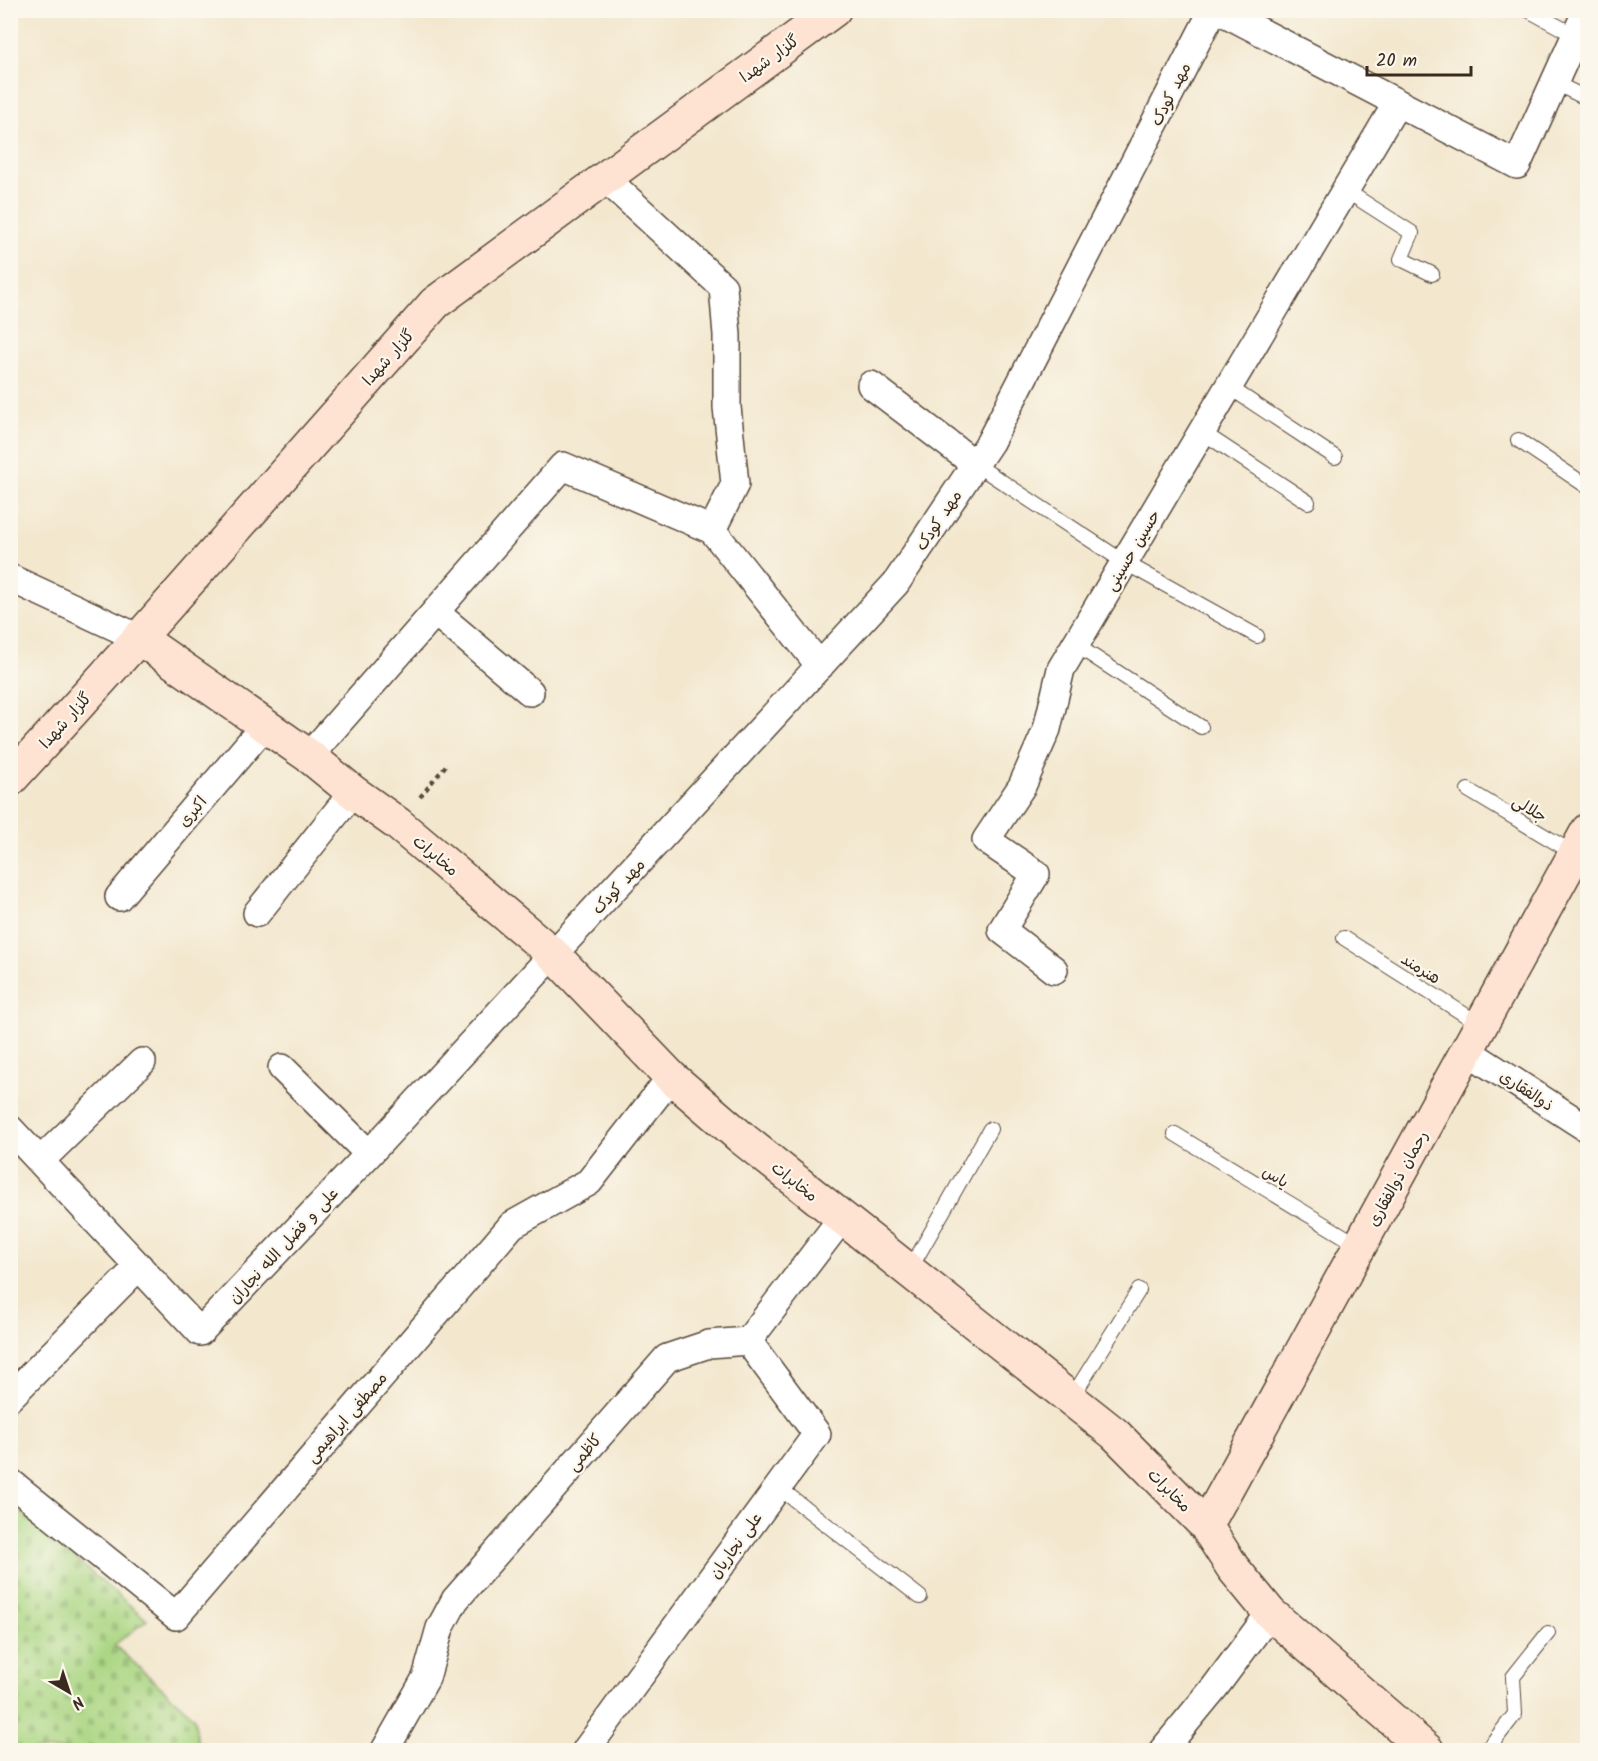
<svg xmlns="http://www.w3.org/2000/svg" width="1598" height="1761" viewBox="0 0 1598 1761" font-family="Kalam,'Playpen Sans Arabic',sans-serif">
<defs>
<pattern id="cemetery-stones" width="16" height="16" patternUnits="userSpaceOnUse" patternTransform="scale(1.5)"><rect width="16" height="16" fill="#a9d581"/><path d="M2 7V4a2 2 0 0 1 4 0v3zM10 15v-3a2 2 0 0 1 4 0v3z" fill="#92b76f"/></pattern>
</defs>
<rect width="100%" height="100%" fill="#fbf7ec"/>
<filter id="ink" filterUnits="userSpaceOnUse"><feTurbulence type="fractalNoise" baseFrequency=".0167" numOctaves="2"/><feDisplacementMap in="SourceGraphic" scale="12" xChannelSelector="R" yChannelSelector="G"/><feConvolveMatrix kernelMatrix="1 2 1 2 8 2 1 2 1" color-interpolation-filters="sRGB"/></filter>
<filter id="wash" filterUnits="userSpaceOnUse"><feTurbulence type="fractalNoise" baseFrequency=".008" numOctaves="4" result="noise"/><feDisplacementMap in="SourceGraphic" scale="24" xChannelSelector="R" yChannelSelector="G"/><feGaussianBlur stdDeviation="1.35" result="paint"/><feColorMatrix in="noise" values="0 0 0 0 0 0 0 0 0 0 0 0 0 0 0 0 0 1.4 0 .05"/><feComposite in="paint" operator="in"/></filter>
<g filter="url(#wash)">
<rect width="100%" height="100%" fill="#f3e7ce"/>
<path fill="url(#cemetery-stones)" stroke="#728050" stroke-width="1.5" d="M11,1504L147,1620L114,1645L194,1717L199,1750H11Z"/>
</g>
<g filter="url(#ink)">
<g fill="none" stroke-linecap="round" stroke-linejoin="round">
<defs>
<path id="lane" d="M1528,10L1576,36
M1555,83L1588,99
M1345,190L1412,233L1401,259L1432,274
M1229,387L1335,457
M1202,432L1308,502
M1518,440L1588,487
M975,464L1124,562L1257,636
M1076,645L1201,727
M1468,790L1575,854
M1344,938L1481,1025
M1175,1134L1360,1246
M909,1271L990,1129
M1071,1399L1139,1290
M778,1487L920,1597
M1487,1750L1515,1714L1513,1677L1548,1633"/>
<path id="street" d="M1219,10L1517,165L1587,10
M606,179L723,287L727,335V407L735,484L712,530L820,666
M871,385L975,464
M10,578L139,638
M435,612L530,692
M309,756L563,466L712,530
M119,897L265,725
M257,913L353,792
M1054,970L1002,930L1036,874L986,840L1022,786L1047,729L1061,669L1397,103
M1467,1051L1588,1129
M282,1068L369,1154
M10,1129L200,1332L369,1154L896,583L990,442L1213,10
M40,1161L142,1062
M10,1397L139,1266
M10,1482L176,1616L512,1225L589,1182L671,1077
M385,1750L426,1678L440,1628L455,1600L667,1358L709,1344L748,1341L842,1218
M586,1750L817,1434L748,1341
M1163,1750L1215,1687L1270,1613"/>
<path id="secondary" d="M139,638L309,756L353,792L398,824L554,955L671,1077L743,1139L1115,1434L1206,1526L1233,1568L1270,1613L1427,1750
M10,780L139,638L435,303L834,10
M1206,1526L1588,830"/>
</defs>
<use href="#lane" stroke="#574638" stroke-width="16"/>
<use href="#street" stroke="#574638" stroke-width="30"/>
<use href="#secondary" stroke="#574638" stroke-width="36"/>
<path stroke="#574638" stroke-width="4" stroke-dasharray="4.5 4.5" stroke-linecap="butt" d="M420,797L447,764"/>
<use href="#lane" stroke="#fff" stroke-width="14"/>
<use href="#street" stroke="#fff" stroke-width="27"/>
<use href="#secondary" stroke="#fee3d2" stroke-width="33"/>
</g>
</g>
<g text-anchor="middle" stroke-width="4.5" stroke-linejoin="round" paint-order="stroke">
<g font-size="16" fill="#3b2a1e" stroke="#fbf7ec">
<text transform="translate(769 58) rotate(-36)" y="6">گلزار شهدا</text>
<text transform="translate(1170 94) rotate(-63)" y="6">مهد کودک</text>
<text transform="translate(388 357) rotate(-48)" y="6">گلزار شهدا</text>
<text transform="translate(938 520) rotate(-56)" y="6">مهد کودک</text>
<text transform="translate(1132 550) rotate(-59)" y="6">حسین حسینی</text>
<text transform="translate(65 720) rotate(-48)" y="6">گلزار شهدا</text>
<text transform="translate(1530 808) rotate(31)" y="6">جلالی</text>
<text transform="translate(192 811) rotate(-50)" y="6">اکبری</text>
<text transform="translate(436 855) rotate(40)" y="6">مخابرات</text>
<text transform="translate(618 886) rotate(-47)" y="6">مهد کودک</text>
<text transform="translate(1421 968) rotate(32)" y="6">هنرمند</text>
<text transform="translate(1527 1090) rotate(33)" y="6">ذوالفقاری</text>
<text transform="translate(1276 1176) rotate(31)" y="6">یاس</text>
<text transform="translate(1397 1178) rotate(-61)" y="6">رحمان ذوالفقاری</text>
<text transform="translate(795 1181) rotate(38)" y="6">مخابرات</text>
<text transform="translate(283 1245) rotate(-47)" y="6">علی و فضل الله نجاران</text>
<text transform="translate(346 1417) rotate(-49)" y="6">مصطفی ابراهیمی</text>
<text transform="translate(584 1452) rotate(-49)" y="6">کاظمی</text>
<text transform="translate(1170 1490) rotate(45)" y="6">مخابرات</text>
<text transform="translate(735 1545) rotate(-54)" y="6">علی نجاریان</text>
</g>
</g>
<rect width="1598" height="1761" fill="none" stroke="#fbf7ec" stroke-width="36"/>
<g transform="translate(69 1692) rotate(141)" stroke="#fbf7ec" stroke-width="4.5" paint-order="stroke">
<path d="M0-4.5L10 22L0 15L-10 22Z" fill="#3b2a1e"/>
<text y="-9" font-size="16" font-weight="bold" text-anchor="middle" fill="#3b2a1e">N</text>
</g>
<path d="M1367 66v9h104v-9" fill="none" stroke="#3b2a1e" stroke-width="3"/>
<text x="1376" y="66" font-size="18" fill="#3b2a1e" stroke="#fbf7ec" stroke-width="4.5" paint-order="stroke">20 m</text>
</svg>
